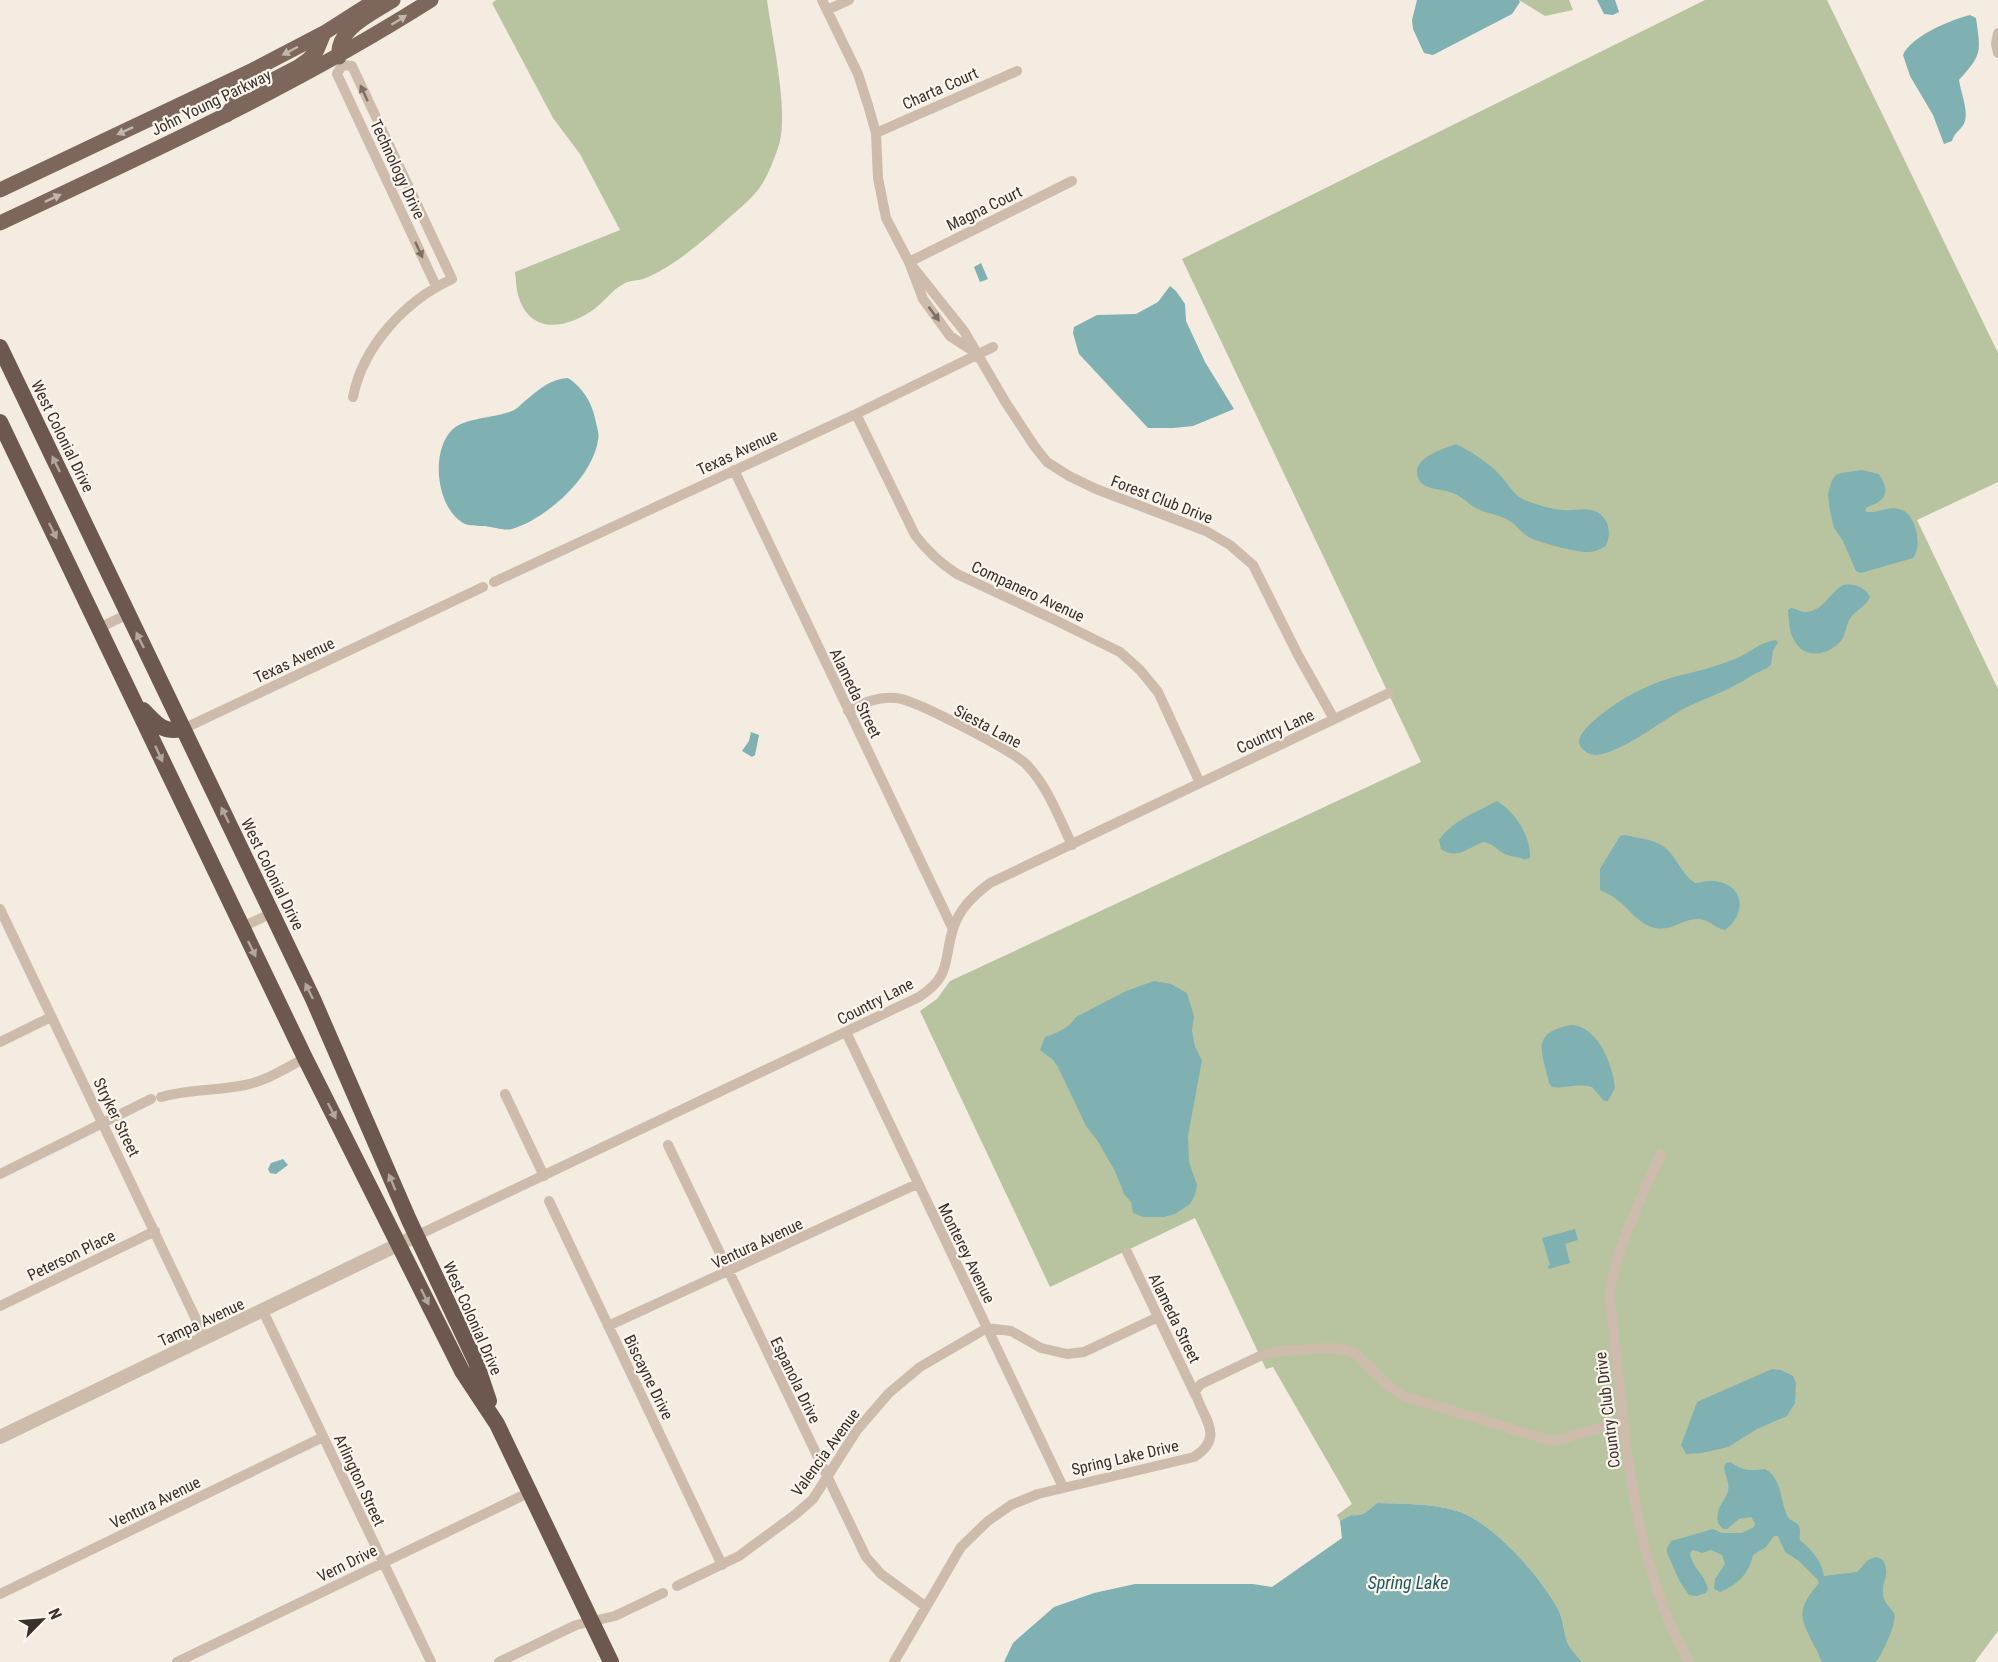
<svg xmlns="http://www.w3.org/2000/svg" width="1998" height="1662" viewBox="0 0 1998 1662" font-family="'Roboto Condensed',sans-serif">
<rect width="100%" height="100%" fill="#f4ebe1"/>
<path fill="#b8c4a0" d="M496,0H767C772,38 789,110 779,145C774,160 767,178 758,190C750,200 740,208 731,216C705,239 676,266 643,279C637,281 631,280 625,283C611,290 603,304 590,312C562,330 529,333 518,295C516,288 516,279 515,272L620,230L580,154L553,118L492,3Z
M1519,0H1569L1573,10L1545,16Z
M1705,0H1827L1998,353V482L1917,520L1998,689V1631L1975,1662H1582C1578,1656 1571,1650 1568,1644C1563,1632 1564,1620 1558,1609C1540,1576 1495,1525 1460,1512C1434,1503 1404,1504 1377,1503C1369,1510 1363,1517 1351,1515L1340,1521L1337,1515L1352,1504L1273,1367L1266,1369L1195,1218L1050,1287L920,1011L937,999L950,981L1421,762L1182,259Z"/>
<path fill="#7fb0b2" d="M1417,0H1519L1520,2L1512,14L1433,55L1424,53L1413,29L1412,20Z
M1597,0H1615L1619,12L1613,15L1604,14Z
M1970,15L1976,18C1981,53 1982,54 1959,80C1961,93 1968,109 1965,121C1963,129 1954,132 1952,141L1944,144L1933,115L1910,76L1903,55C1910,37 1952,19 1970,15Z
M981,263L988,279L980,282L974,267Z
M1170,286L1176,291L1185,304L1186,321L1205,362L1234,409L1193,426L1173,428H1148L1079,354L1073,333L1074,327L1097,315L1136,314L1158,302Z
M568,378C582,387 591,401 595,418C596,425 600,434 598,440C593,477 546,519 512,529C505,531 493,527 485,526C479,526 468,526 463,523C436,507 430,450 453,429C467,417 498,418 514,410C518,408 521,404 525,401C538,390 550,379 568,378Z
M1456,444C1472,452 1489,463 1501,476C1509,485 1515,497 1527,501C1538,505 1551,509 1563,510C1575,511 1588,506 1599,513C1610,522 1611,534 1606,546C1600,549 1595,552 1589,552C1579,553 1540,543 1531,538C1524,535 1519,529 1514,524C1503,515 1492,515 1480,510C1470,506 1463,497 1453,493C1441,488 1417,491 1417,472C1417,456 1444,449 1456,444Z
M1862,470L1879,474C1890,491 1887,501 1867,507L1865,511C1876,516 1887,504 1902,510C1917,516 1922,547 1913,558L1861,573L1856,571L1843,541L1834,528L1830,511L1828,494L1832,480L1836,475L1841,473Z
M1843,585C1854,583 1865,587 1870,597C1867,605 1857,610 1851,617C1845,625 1847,635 1840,642C1826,657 1802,659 1793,638C1789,631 1789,619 1788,610L1791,608C1796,608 1800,612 1805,612C1823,612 1830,592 1843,585Z
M1776,640L1778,643L1773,650L1771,665C1765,670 1758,672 1751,676C1730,690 1708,697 1685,708C1663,720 1621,753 1596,755C1591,755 1584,752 1581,747C1576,740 1582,733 1587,727C1609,705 1644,685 1674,677C1694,672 1715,667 1735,659C1752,652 1755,644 1776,640Z
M751,732L759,735L755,755L752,757L742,751L749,741Z
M1497,801C1515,812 1531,836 1530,858C1523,861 1523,858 1516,857C1497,854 1499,846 1484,842C1469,846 1458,861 1441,849L1439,840C1453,820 1477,812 1497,801Z
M1625,835C1637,838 1653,839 1663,846C1676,855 1681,874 1695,883C1700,883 1704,881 1709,881C1742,880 1750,911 1725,930C1715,928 1708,919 1699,919C1681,918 1669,935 1649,926C1636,921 1628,907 1616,899C1612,895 1605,893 1600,890V869L1620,836Z
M1154,981L1171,984L1187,993L1194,1016L1192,1030L1195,1047L1202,1060L1188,1136L1189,1162L1197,1185L1195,1195L1190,1204L1175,1214L1164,1217H1144L1133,1213L1131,1202L1124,1194L1115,1171L1097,1140L1086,1126L1058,1067L1053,1060L1040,1050L1045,1037C1055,1034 1071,1027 1076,1017L1126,991Z
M1571,1025C1598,1026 1613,1065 1615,1088L1608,1101H1604L1592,1087C1576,1083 1566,1089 1552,1087L1549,1083C1542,1051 1530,1033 1571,1025Z
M283,1159L288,1165L276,1174L270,1173L268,1169L271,1163Z
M1575,1229L1578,1240L1565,1244L1570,1263L1548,1269V1266L1550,1265L1542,1238Z
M1772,1369L1781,1370L1793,1376L1796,1383L1795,1403L1787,1416L1757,1429L1728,1447L1702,1453L1686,1454L1681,1445L1697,1402Z
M1730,1462C1743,1471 1750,1471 1765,1469C1783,1479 1779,1500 1788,1517C1790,1521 1796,1521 1799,1526C1801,1531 1799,1536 1800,1540C1812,1551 1821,1559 1824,1576L1857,1572L1868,1560L1876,1557L1883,1560C1891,1578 1882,1578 1883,1592C1883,1603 1889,1605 1894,1613C1898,1621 1882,1655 1876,1662H1822C1819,1658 1819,1653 1816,1649C1800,1618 1795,1611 1819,1583L1818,1580L1799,1561L1785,1552L1778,1536H1774L1766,1547L1753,1555C1749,1574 1738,1584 1720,1592L1714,1589L1715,1579L1725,1564L1722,1555L1711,1550L1702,1553L1693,1550L1690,1553C1692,1568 1705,1574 1708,1589L1706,1593L1696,1596L1689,1595L1680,1582L1667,1553V1548L1671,1541L1713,1529L1722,1533H1742L1754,1527L1755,1523L1751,1517L1739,1519L1727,1529H1723L1718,1523C1715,1505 1726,1502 1728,1491C1730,1483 1725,1475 1724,1467L1726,1463Z
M1377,1503C1404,1504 1434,1503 1460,1512C1495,1525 1540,1576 1558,1609C1564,1620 1563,1632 1568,1644C1571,1650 1578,1656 1582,1662H1004L1013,1643L1054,1607L1094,1593L1135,1584H1253L1272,1587L1342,1538L1340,1521L1351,1515C1363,1517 1369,1510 1377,1503Z"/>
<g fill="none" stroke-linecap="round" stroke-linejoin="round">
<path stroke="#cdbbac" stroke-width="10" d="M822,0L858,74L868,105L876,133L878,178L886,218L909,262L923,299L950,336L976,353
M827,10L849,0
M1998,33L1996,44L1998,53
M342,65L352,66L452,279C405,301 363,346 353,397
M342,65L337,74L436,286
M876,133L1017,71
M909,262L964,331L1006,403L1035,447L1047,462L1069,476L1096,489L1206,531L1230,545L1253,565L1298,655L1334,719
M909,262L1072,181
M856,414L915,535C927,551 940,563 957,574L1053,619L1120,652L1140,670L1158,692L1200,783
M734,470L953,929
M494,582L856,414L993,347
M99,628L128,614
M848,711C863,703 878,696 896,698C914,699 1013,751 1027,765C1048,787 1059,818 1072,845
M183,729L483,587
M0,909L205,1338
M242,927L272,913
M846,1032L1063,1487
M0,1042L51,1017
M505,1094L544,1176
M161,1097C190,1089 216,1091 245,1085C266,1081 286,1068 305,1058
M668,1145L866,1557L881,1574L925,1606
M1661,1154C1643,1194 1613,1253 1610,1296C1614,1338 1619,1379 1623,1420C1633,1504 1647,1587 1689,1662
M0,1174L151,1099
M549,1201L722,1565
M416,1236L919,997C952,975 943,962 953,929C959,909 974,895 990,883L1389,693
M1127,1252L1196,1396
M0,1306L155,1231
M263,1311L431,1662
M608,1326L917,1184
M677,1586L739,1556L796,1514L813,1499L857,1430L889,1393L920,1367L987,1328L1011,1331L1041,1348L1067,1354L1084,1352L1158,1317
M0,1594L323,1437
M177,1662L530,1492
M499,1662L576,1625L615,1616L663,1593
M894,1662L961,1547L988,1521L1011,1505L1038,1494L1194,1457C1227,1436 1201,1417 1195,1391L1201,1384L1260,1356L1281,1351L1330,1348L1345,1350L1356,1354L1387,1385L1404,1396L1548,1440H1558L1624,1421"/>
<path stroke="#cdbbac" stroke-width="14" d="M0,1437L416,1236"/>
<path stroke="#7d675c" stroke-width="15" d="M339,57C335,29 374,13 393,0
M227,115L238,98L298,67L309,59L317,50L324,33
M0,190L253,70L324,33L376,0
M0,223C147,154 294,87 431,0"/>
<path stroke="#6c584f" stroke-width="16" d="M0,347L313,999L409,1220L476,1362L489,1401
M0,422L305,1058L462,1371L497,1424L611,1662
M143,710C157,724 162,733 183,729"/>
</g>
<defs><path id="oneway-solid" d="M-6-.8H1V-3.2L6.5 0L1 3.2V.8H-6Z" transform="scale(1.5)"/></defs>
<g fill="#c2b5ac">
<use href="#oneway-solid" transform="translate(399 20) rotate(-32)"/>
<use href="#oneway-solid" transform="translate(290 51) rotate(152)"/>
<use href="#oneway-solid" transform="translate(125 131) rotate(155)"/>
<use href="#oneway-solid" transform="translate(53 198) rotate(-25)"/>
</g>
<g fill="#7d6f65">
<use href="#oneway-solid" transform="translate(364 93) rotate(-115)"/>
<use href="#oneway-solid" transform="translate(419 250) rotate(65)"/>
<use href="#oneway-solid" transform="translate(934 314) rotate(53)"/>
</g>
<g fill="#b4a69e">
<use href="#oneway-solid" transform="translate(56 464) rotate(-116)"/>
<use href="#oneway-solid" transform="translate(53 531) rotate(64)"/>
<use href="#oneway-solid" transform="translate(140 640) rotate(-116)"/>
<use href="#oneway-solid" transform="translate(159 754) rotate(65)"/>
<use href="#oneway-solid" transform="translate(225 815) rotate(-116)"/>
<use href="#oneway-solid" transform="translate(252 949) rotate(64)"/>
<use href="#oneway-solid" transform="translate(309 991) rotate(-116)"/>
<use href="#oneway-solid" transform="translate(332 1111) rotate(63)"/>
<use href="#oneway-solid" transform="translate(392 1182) rotate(-113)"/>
<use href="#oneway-solid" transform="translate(425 1297) rotate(64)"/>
</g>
<g text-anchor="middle" stroke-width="4.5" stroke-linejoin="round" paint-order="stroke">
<g font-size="16" fill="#3b302b" stroke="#fbf5ee">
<text transform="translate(940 88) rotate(-24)" y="6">Charta Court</text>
<text transform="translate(211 102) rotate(-26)" y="6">John Young Parkway</text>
<text transform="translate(398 169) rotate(65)" y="6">Technology Drive</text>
<text transform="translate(984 208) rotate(-26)" y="6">Magna Court</text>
<text transform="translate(63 436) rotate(64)" y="6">West Colonial Drive</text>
<text transform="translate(737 452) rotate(-25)" y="6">Texas Avenue</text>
<text transform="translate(1162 499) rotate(21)" y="6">Forest Club Drive</text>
<text transform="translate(1028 591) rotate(25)" y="6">Companero Avenue</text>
<text transform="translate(294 660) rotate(-25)" y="6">Texas Avenue</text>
<text transform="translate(856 693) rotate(64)" y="6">Alameda Street</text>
<text transform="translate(988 726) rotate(28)" y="6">Siesta Lane</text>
<text transform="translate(1275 731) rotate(-25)" y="6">Country Lane</text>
<text transform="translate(273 874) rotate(64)" y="6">West Colonial Drive</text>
<text transform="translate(875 1001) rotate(-27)" y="6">Country Lane</text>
<text transform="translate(117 1117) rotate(64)" y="6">Stryker Street</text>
<text transform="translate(757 1243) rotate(-25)" y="6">Ventura Avenue</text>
<text transform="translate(967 1253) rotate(64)" y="6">Monterey Avenue</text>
<text transform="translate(71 1255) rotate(-26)" y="6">Peterson Place</text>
<text transform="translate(473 1318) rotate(66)" y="6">West Colonial Drive</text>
<text transform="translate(1175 1318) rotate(64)" y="6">Alameda Street</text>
<text transform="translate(201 1322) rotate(-25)" y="6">Tampa Avenue</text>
<text transform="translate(649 1377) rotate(64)" y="6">Biscayne Drive</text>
<text transform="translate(796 1380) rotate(64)" y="6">Espanola Drive</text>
<text transform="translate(1607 1410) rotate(-97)" y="6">Country Club Drive</text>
<text transform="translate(825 1452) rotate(-54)" y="6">Valencia Avenue</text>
<text transform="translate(1125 1457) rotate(-13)" y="6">Spring Lake Drive</text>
<text transform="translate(360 1480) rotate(65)" y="6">Arlington Street</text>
<text transform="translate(155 1502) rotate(-26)" y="6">Ventura Avenue</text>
<text transform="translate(347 1563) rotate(-26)" y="6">Vern Drive</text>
</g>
<g font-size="18" font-style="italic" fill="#1f5a5e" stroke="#fbf5ee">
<text x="1408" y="1589">Spring Lake</text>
</g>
</g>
<g transform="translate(42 1620) rotate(65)" stroke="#fbf5ee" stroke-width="4.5" paint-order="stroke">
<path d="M0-4.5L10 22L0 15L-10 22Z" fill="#3b302b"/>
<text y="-9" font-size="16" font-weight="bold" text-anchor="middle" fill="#3b302b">N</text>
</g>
</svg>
